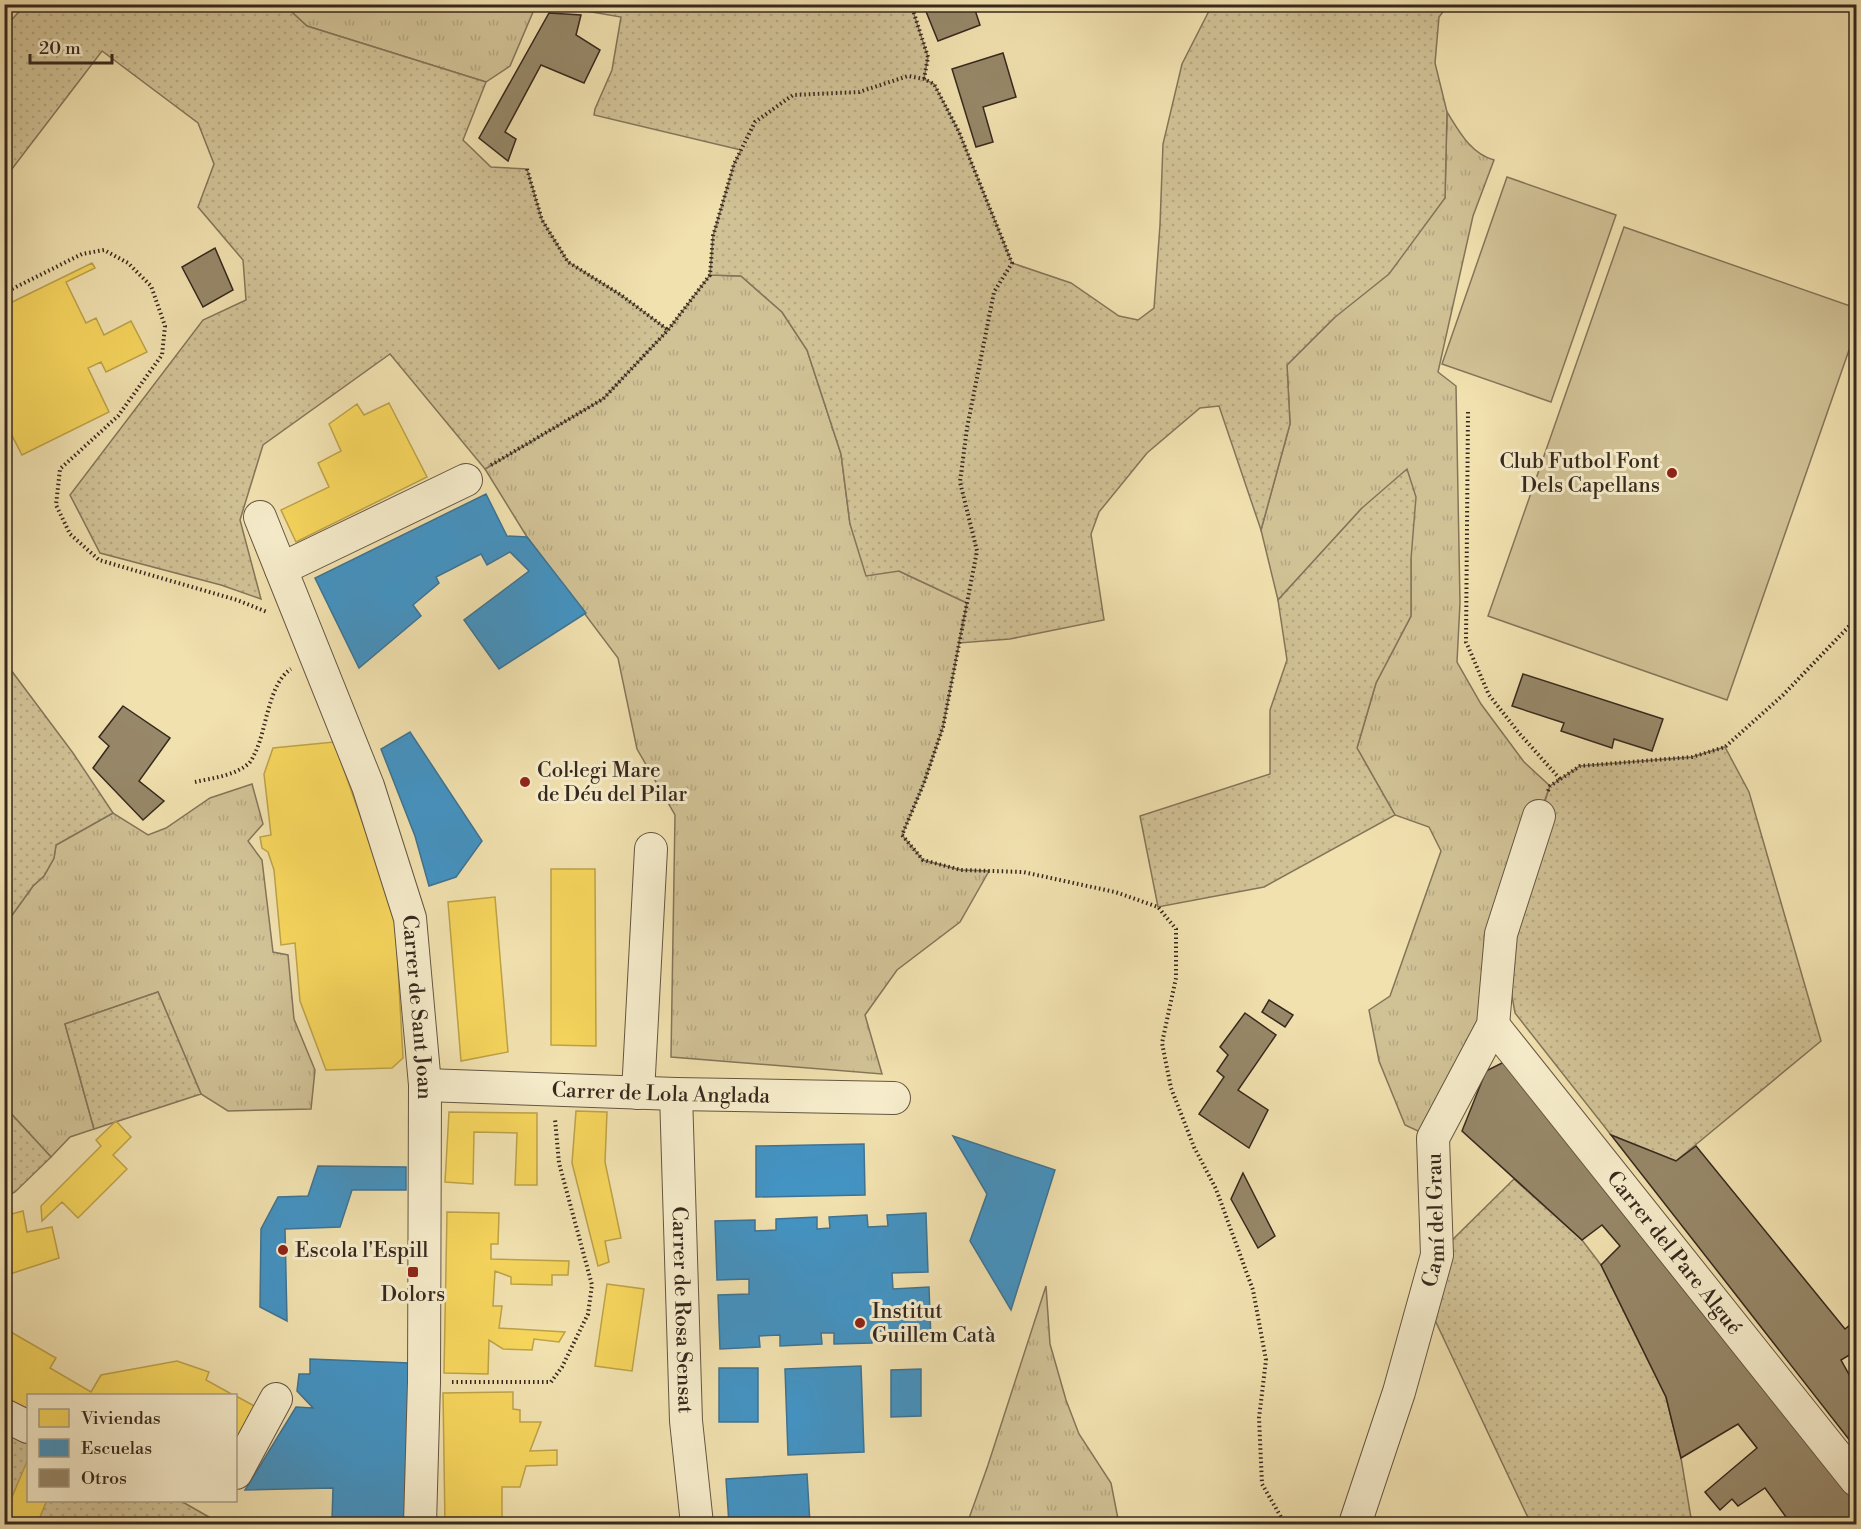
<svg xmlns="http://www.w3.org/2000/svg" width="1861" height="1529" viewBox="0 0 1861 1529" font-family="'Libre Bodoni',serif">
<defs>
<pattern id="grass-tufts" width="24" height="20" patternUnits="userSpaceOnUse" patternTransform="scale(1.5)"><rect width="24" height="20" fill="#d1c296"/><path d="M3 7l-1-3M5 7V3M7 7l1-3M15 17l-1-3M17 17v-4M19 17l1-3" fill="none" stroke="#b4a781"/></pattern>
<pattern id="garden-dots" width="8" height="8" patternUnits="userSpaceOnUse" patternTransform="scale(1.5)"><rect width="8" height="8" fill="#d1c296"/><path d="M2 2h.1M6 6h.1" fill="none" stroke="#b4a781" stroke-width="1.8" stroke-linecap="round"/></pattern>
</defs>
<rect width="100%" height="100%" fill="#f1e1af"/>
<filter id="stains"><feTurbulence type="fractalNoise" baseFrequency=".00333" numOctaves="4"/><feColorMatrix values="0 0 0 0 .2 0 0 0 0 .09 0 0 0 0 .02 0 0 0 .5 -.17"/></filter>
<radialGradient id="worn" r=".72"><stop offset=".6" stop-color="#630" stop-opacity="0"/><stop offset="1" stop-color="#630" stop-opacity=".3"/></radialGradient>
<path fill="url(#grass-tufts)" stroke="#84755a" stroke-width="1.5" d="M284,5H536L510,66L486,82L307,26Z
M1447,112C1459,131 1470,153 1494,160L1473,216L1438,372L1456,386L1460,603L1457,662L1481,704L1524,762L1550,786L1539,816L1493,1025L1433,1138L1405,1125L1379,1061L1369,1010L1390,996L1441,851L1429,827L1395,815L1357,748L1376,683L1411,616V559L1362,508L1278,600L1261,530L1290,424L1287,365L1334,318L1445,198Z
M710,275L741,276L782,312L807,350L841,454L850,524L899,571L967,603L943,727L924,783L902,835L923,860L961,870L989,871L960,922L897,970L865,1015L882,1074L671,1057L675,815L637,749L618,658L527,537L485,469L603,399L668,330Z
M252,784L263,824L248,841L262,860L273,952L288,955L294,1019L315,1070L311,1109L228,1111L201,1094L158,992L65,1024L94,1129L70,1137L51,1157L5,1107V925L33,886L44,876L54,858L56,845L113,813L148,835L166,828L210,798Z
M1046,1286L1050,1344L1066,1400L1079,1434L1111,1483L1119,1524H967L988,1465Z"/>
<path fill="url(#garden-dots)" stroke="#84755a" stroke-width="1.5" d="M26,4L284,5L307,26L486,82L463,140L491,167L527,169L542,220L568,262L621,295L668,330L603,399L485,469L390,354L263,445L240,520L261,599L221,585L100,553L70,495L203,320L246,300L243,260L198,207L214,164L198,123L102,51L5,178V27Z
M551,5H911L928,57L924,79L934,84L959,132L1012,263L1071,283L1119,316L1138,320L1154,308L1160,225L1163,144L1182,64L1212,5H1448L1439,17L1435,63L1447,112L1445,198L1389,274L1334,318L1287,365L1290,424L1261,530L1219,406L1200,408L1147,453L1099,512L1091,534L1104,620L1010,639L959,643L967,603L899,571L866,576L850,524L841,454L807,350L782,312L741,276L710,275L713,236L734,164L741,150L594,115L595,109L612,70L621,17Z
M1407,469L1416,497L1411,559V616L1376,683L1357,748L1395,815L1264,887L1158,907L1140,816L1270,774V710L1287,660L1278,600L1362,508Z
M5,662L73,753L113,813L56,845L54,858L44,876L33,886L5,925Z
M1725,747L1749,792L1821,1041L1676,1161L1611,1135L1515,1013L1501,934L1550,786L1580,766L1692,757Z
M158,992L201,1094L94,1129L65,1024Z
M5,1107L51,1157L15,1192L5,1197Z
M1514,1179L1582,1240L1601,1265L1666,1397L1681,1458L1692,1524H1531L1425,1299L1437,1255Z
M4,1429L28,1442V1500L181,1501L216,1521L201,1524H5Z"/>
<path fill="#d1c296" stroke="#84755a" stroke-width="1.5" d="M1507,177L1616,215L1551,402L1442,364Z
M1624,227L1856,308V330L1727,700L1488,616Z"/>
<path fill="#f6d55c" stroke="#bca149" stroke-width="1.5" d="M92,263L95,268L66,282L86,323L96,318L104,335L131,321L147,352L106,372L101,362L88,368L109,412L22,455L4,420V306Z
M389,403L427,477L296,542L281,510L329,487L318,463L341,451L329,424L357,404L364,415Z
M334,742L395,914L403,1058L392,1068L326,1070L300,1001L295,943L281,945L274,870L268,852L262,848L260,837L271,835L264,774L273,748Z
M551,869H595L596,1046L551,1045Z
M495,897L508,1052L461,1061L448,902Z
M576,1111L607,1112L605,1162L621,1238L605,1241L609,1262L598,1266L572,1163Z
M449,1112L537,1113V1185H515L517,1133L474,1132L473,1184L445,1182Z
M116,1121L131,1137L113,1155L127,1169L78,1218L62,1202L42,1221L41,1206L101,1146L96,1140Z
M23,1211L27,1232L52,1227L59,1258L7,1275L4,1265V1216Z
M447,1212L499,1213L498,1244H491V1259L569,1261L568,1275H552V1285L511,1284V1277L495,1271L493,1306H502L499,1328L565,1332L559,1342L534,1339L532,1350L503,1349L489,1340L488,1374L444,1373Z
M607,1284L644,1289L632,1371L595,1366Z
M4,1328L56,1358L50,1368L91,1392L101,1375L177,1361L209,1372L206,1380L235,1396H28V1412L4,1399Z
M513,1392V1409L520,1410V1422H541L530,1451L557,1450V1465L526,1466L520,1487H502V1523L445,1524L443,1393Z
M236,1396L260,1409L236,1454Z
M28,1459V1500H47L37,1524H4V1516Z"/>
<path fill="#4393c3" stroke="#3f7392" stroke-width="1.5" d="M486,494L507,536L527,537L586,613L499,669L464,620L529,571L510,552L487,565L481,554L436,577L439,583L413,605L421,616L359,668L315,578Z
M410,732L482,841L456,877L429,886L415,836L381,749Z
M953,1136L1055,1170L1011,1310L970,1241L987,1194Z
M864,1144L865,1195L756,1197V1146Z
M318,1166L406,1167V1190H352L340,1227L285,1229L287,1321L260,1307L261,1229L278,1197L308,1196Z
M926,1213L928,1272L892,1273L893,1289L929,1287L931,1340L892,1342V1331H872V1343L834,1344V1333H821L822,1344L780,1346V1335L759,1336L760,1347L720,1349L718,1295L749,1294V1279L717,1280L715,1221L755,1220V1231L776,1230V1219L817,1217V1229L830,1228L829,1217L867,1215L868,1227L888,1226L887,1215Z
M310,1359L409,1363L406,1524H201L216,1521L332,1520L333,1488L245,1490L296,1407L313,1408L297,1391L299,1374H310Z
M861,1366L864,1452L788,1455L785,1369Z
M719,1368H758V1422H719Z
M921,1369V1416L891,1417V1370Z
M807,1474L810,1524H729L726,1479Z"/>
<path fill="#978869" stroke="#36281e" stroke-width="1.5" d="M923,4H973L980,25L938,41Z
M549,13L581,15L576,35L600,50L584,83L541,65L505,132L516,139L508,161L479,138Z
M1003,53L1016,97L983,107L993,142L976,147L952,69Z
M215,248L233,290L203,307L182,267Z
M1523,674L1663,719L1652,751L1614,739L1612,748L1561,731L1564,723L1512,706Z
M123,706L170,738L139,781L164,801L143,820L93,768L109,746L99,737Z
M1269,1000L1293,1015L1285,1027L1262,1012Z
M1245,1013L1276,1035L1238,1090L1268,1110L1249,1148L1199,1114L1224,1077L1217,1071L1228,1055L1220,1047Z
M1510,1059L1856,1492V1521L1852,1524H1791L1765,1488L1738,1506L1732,1499L1720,1510L1705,1492L1757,1448L1738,1424L1681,1458L1666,1397L1601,1265L1620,1246L1602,1225L1582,1240L1462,1131L1486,1071Z
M1611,1135L1676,1161L1696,1146L1845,1329L1856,1320V1351L1841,1360L1856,1387V1438L1851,1442Z
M1243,1173L1275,1236L1258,1248L1231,1199Z"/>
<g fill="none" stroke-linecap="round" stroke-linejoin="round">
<defs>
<g id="minor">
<path id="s1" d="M260,517L368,786L410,918L425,1085L424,1382L420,1524"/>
<path d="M281,569L466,480"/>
<path id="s2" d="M1493,1025L1856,1480"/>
<path id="s3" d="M425,1085L676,1094L894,1098"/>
<path d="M638,1093L651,849"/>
<path id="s4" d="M676,1094L686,1421L697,1524"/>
<path d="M4,1415L28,1427"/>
<path d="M236,1473L276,1399"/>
<path id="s5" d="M1355,1524L1399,1392L1437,1255L1433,1138L1493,1025L1501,934L1539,816"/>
</g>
</defs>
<use href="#minor" stroke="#655642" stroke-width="34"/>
<path stroke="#36281e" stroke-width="4" stroke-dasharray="1.5 3" stroke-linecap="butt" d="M911,4L928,57L924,79
M527,169L542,220L568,262L621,295L668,330
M4,293L82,254L104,250L128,263L151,286L165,326L162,355L118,416L60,469L56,505L70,534L99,560L237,600L267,612
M1468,412L1466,642L1489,695L1519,733L1560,779
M491,465L603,399L668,330L710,275L713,236L734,164L755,122L793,95L859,92L908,76L924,79L934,84L959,132L1012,263L994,292L967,428L960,482L977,551L967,603L943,727L924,783L902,835L923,860L961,870L1023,872L1115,892L1158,907L1176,929V978L1162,1043L1171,1088L1194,1147L1216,1189L1253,1290L1266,1360L1259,1418L1262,1484L1285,1524
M195,782C212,778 234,776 248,764C251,762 253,757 255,753C267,729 268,684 291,669
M1548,791L1550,786L1580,766L1692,757L1725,747L1783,695L1856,619
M452,1382H551L562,1367L588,1314L592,1285L559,1163L555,1119"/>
<use href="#minor" stroke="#f6eccb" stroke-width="32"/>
</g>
<g fill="#8f2418" stroke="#f6eccb" stroke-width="2">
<circle cx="1672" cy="473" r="6"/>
<circle cx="525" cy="782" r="6"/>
<circle cx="283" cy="1250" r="6"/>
<rect x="407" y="1266" width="12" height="12" rx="3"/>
<circle cx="860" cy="1323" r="6"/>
</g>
<g text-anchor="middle" stroke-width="6" stroke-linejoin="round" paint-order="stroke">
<g font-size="21" fill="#36281e" stroke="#f6eccb" text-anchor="start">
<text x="1660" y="468" text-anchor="end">Club Futbol Font<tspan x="1660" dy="24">Dels Capellans</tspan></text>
<text x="537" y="777">Col·legi Mare<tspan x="537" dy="24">de Déu del Pilar</tspan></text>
<text x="295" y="1257">Escola l'Espill</text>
<text x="413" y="1301" text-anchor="middle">Dolors</text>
<text x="872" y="1318">Institut<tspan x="872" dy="24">Guillem Catà</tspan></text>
</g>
<g font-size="21" fill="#36281e" stroke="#f6eccb">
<text dy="7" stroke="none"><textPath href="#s1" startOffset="518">Carrer de Sant Joan</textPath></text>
<text dy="7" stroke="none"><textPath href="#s3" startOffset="236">Carrer de Lola Anglada</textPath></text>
<text dy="7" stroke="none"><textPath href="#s5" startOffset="316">Camí del Grau</textPath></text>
<text dy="7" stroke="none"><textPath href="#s2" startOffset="291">Carrer del Pare Algué</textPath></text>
<text dy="7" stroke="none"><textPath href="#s4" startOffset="216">Carrer de Rosa Sensat</textPath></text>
</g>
</g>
<rect width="1861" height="1529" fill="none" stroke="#f1e1af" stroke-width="24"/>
<rect x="6" y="6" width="1849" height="1517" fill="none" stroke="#36281e" stroke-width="3"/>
<rect x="12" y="12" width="1837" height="1505" fill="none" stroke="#36281e" stroke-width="1.5"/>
<rect x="27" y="1394" width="210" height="108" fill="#f6eccb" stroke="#a99e86" stroke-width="1.5"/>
<rect x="39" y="1409" width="30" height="18" fill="#f6d55c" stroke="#a99e86" stroke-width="1.5"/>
<text x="81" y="1424" font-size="18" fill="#36281e">Viviendas</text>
<rect x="39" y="1439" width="30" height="18" fill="#4393c3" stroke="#a99e86" stroke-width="1.5"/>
<text x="81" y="1454" font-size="18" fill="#36281e">Escuelas</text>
<rect x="39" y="1469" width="30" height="18" fill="#978869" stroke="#a99e86" stroke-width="1.5"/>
<text x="81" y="1484" font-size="18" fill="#36281e">Otros</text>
<path d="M30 54v9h82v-9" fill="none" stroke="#36281e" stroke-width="3"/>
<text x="39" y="54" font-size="18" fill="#36281e" stroke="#f6eccb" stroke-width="4.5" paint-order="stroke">20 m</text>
<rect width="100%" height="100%" filter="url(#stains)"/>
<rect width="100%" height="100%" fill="url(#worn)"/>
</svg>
